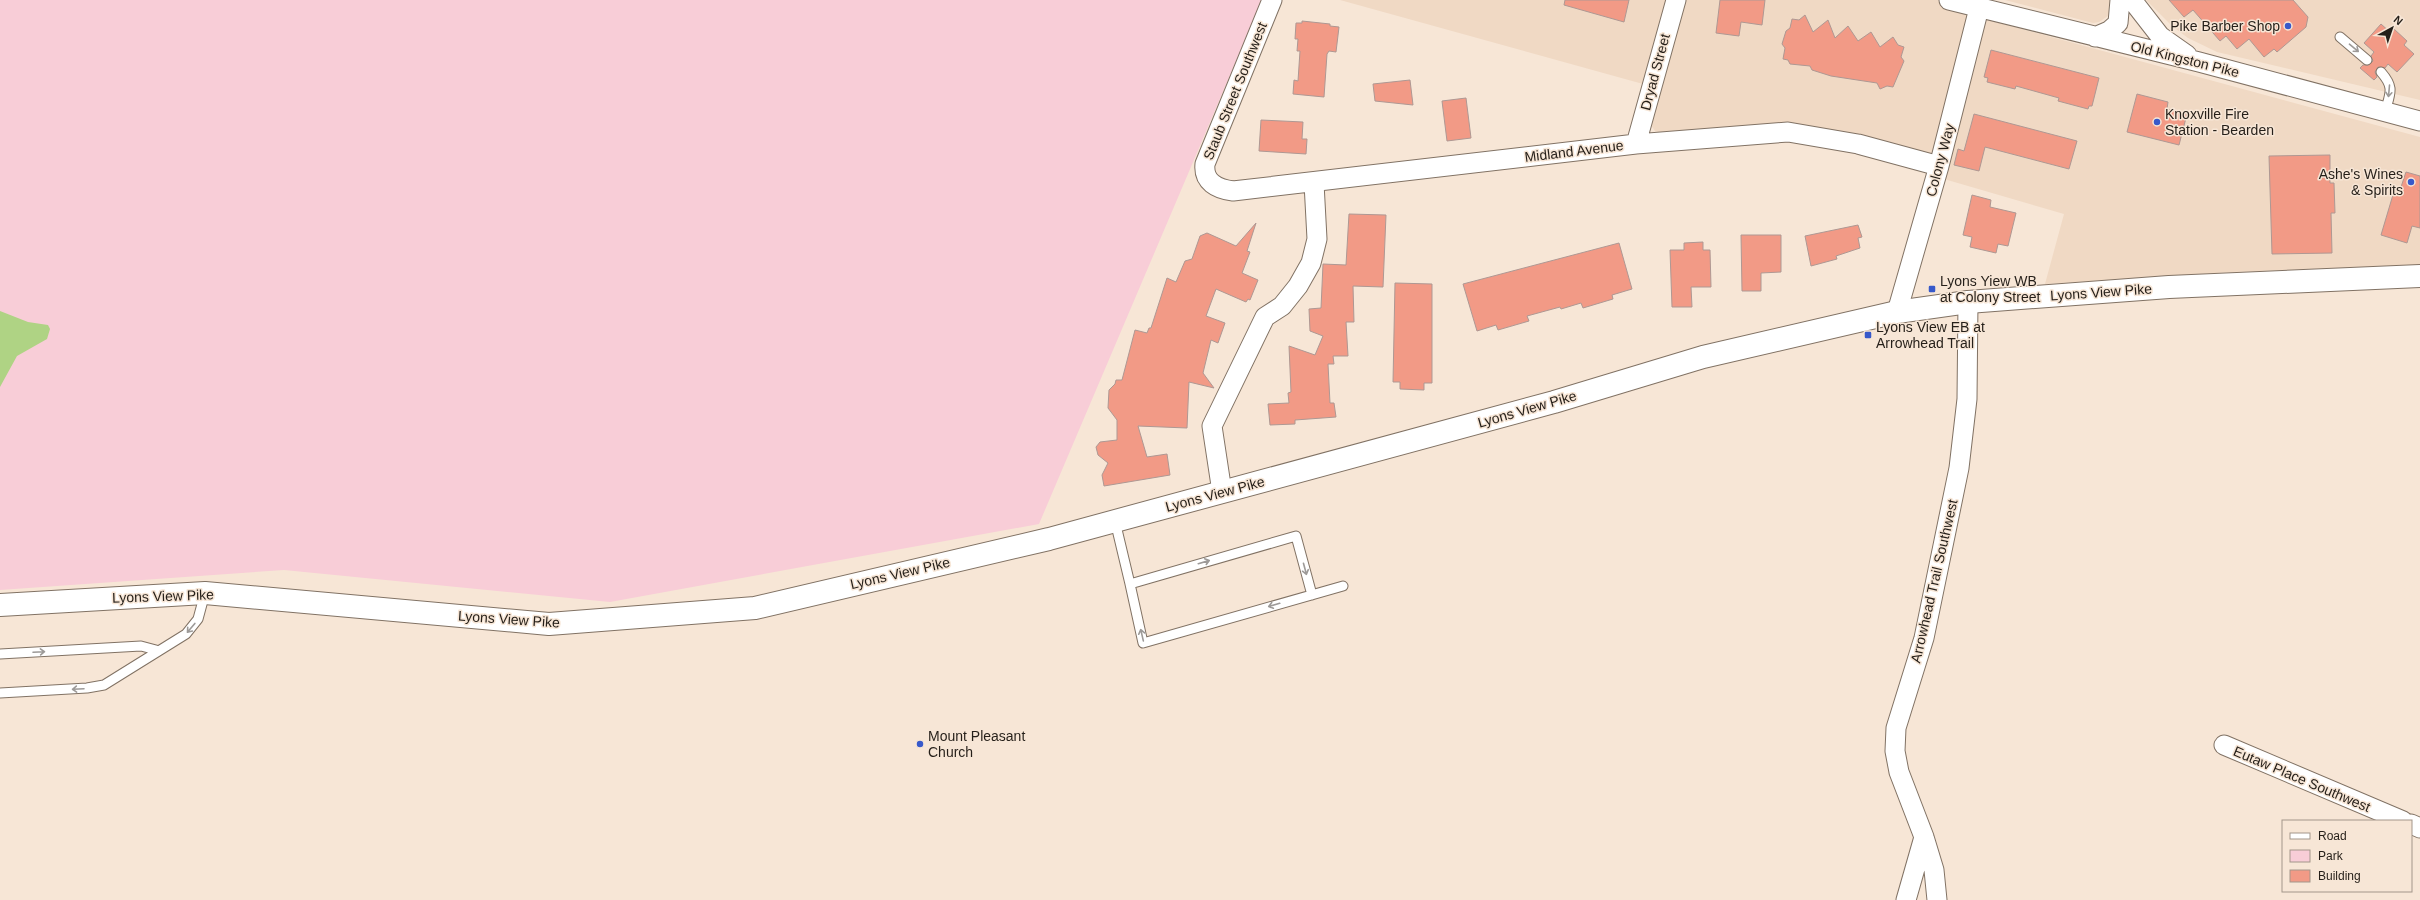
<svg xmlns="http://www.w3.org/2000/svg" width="2420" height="900" viewBox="0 0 2420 900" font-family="Helvetica,sans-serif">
<rect width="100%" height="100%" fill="#f7e6d6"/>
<path fill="#f0d9c4" d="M1340,0H1955V11L2420,137V265L2232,272L2045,284L2064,214L1944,179L1871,141L1662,133L1655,131L1651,125L1643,84Z
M2005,0H2116L2108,16L2099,22L2093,23Z
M2146,0H2420V100L2217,52L2188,38L2172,26Z"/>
<path fill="#f8cdd7" d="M0,0H1262L1039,524L610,602L284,570L0,590Z"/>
<path fill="#afd384" d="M0,311L28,322L48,325L50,329L47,339L17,356L0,387Z"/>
<path fill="#f29a86" stroke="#ae9893" d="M1565,0H1629L1624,22L1564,5Z
M1720,0H1765L1762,25L1741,22L1739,36L1716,33Z
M2169,0H2293L2308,17L2306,27L2277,52L2274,49L2264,57L2249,39L2237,49L2226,36L2220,41L2193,10L2184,17Z
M1805,15L1813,32L1828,20L1835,38L1848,26L1858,41L1871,32L1880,47L1893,37L1898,45L1904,47L1901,57L1904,61L1893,87L1887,86L1880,89L1877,83L1831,76L1812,70L1810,66L1790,64L1788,60L1783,59L1785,48L1782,44L1786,31L1790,28L1792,19L1799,20Z
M1302,21L1330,24V26L1339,27L1336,52L1329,51L1327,54L1324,97L1293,94L1294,80L1298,81L1300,51H1297L1298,39H1295L1296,23H1302Z
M2381,24L2391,33L2394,29L2407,41L2404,45L2414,54L2397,72L2388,64L2385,68L2378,67L2375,72L2377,77L2374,80L2360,68L2363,65H2369L2373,61L2371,56L2374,52L2364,43Z
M1991,50L2099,78L2092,106H2089L2088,109L2058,101L2059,98L2016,86L2015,89L1987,82L1988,78L1984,77Z
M1410,80L1413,105L1375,101L1373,84Z
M2137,94L2168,102L2167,109L2187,114L2179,145L2127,132Z
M1466,98L1471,138L1447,141L1442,101Z
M1974,114L2077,141L2069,169L1985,147L1979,171L1954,165L1958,149L1964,151Z
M1261,120L1303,122L1302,139H1307L1306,154L1259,151Z
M2330,155V183H2334L2335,213H2331L2332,253L2272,254L2269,156Z
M2406,172L2420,176V228L2412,226L2407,243L2381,235L2395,188L2400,190Z
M1972,195L1991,200L1990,207L2016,213L2008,246L1998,244L1996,253L1970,247L1972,237L1963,235Z
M1349,214L1386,215L1383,287L1353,286L1354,322H1346L1348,356H1333L1334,364H1328L1330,403H1334L1336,417L1295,420V424L1270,425L1268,404L1289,403L1288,393L1291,392L1289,346L1315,355L1323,336L1310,331L1309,309L1321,308L1323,264L1346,265Z
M1256,223L1247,251L1250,252L1242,273L1258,280L1250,300L1248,299L1246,302L1216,289L1206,316L1225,323L1218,343L1211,340L1203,373L1214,388L1189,382L1187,428L1138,426L1147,457L1167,454L1170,475L1104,486L1102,475L1108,463L1098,455L1096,447L1100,442L1117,440V420L1108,408L1109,390L1115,384L1116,380H1122L1135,330L1147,333L1149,328H1151L1167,278L1176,282L1185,261L1192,259L1200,236L1207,233L1236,246Z
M1858,225L1862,237L1858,238L1860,248L1836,256L1837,259L1811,266L1805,236Z
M1741,235H1781V272L1761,273V291H1742Z
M1703,242V250H1710L1711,287H1691L1692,307H1672L1670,250H1684V243Z
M1619,243L1632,289L1612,295L1613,299L1583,308L1581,303L1561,309L1560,307L1527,316L1529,321L1498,330L1496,325L1477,331L1463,284Z
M1395,283L1432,284V383H1424V390L1400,389V382H1393Z"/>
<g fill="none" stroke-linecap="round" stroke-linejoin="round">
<defs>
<path id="service" d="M2340,37L2367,60
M2381,72C2395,88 2390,93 2385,112
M1115,521L1130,584
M1312,595L1296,536L1130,584L1143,643L1343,586
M0,654L141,646L156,650
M0,693L87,688L104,685L186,634L198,619L205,593"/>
<path id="minor" d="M1272,0L1205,164C1203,182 1217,189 1233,191L1636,144L1788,132L1858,144L1939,166
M1949,0L2199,62L2420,121
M2132,0L2160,36L2187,55
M2095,37L2109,31L2118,23L2120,0
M1636,144L1676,0
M1897,312L1939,166L1979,8
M1222,492L1212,426L1265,317L1282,306L1298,286L1311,263L1317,239L1314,183
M2224,745L2403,821
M2411,824L2420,828
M1906,900L1924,837
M1937,900L1934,870L1924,837L1899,772L1895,751L1896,728L1924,638L1959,468L1967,399L1968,302"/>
<path id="tertiary" d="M0,605L205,593L549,624L755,608L1049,539L1554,402L1703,357L1897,312L1968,302L2169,287L2420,276"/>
</defs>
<use href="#service" stroke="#817264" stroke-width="11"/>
<use href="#minor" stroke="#817264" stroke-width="21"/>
<use href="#tertiary" stroke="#817264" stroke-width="24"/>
<use href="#service" stroke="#fff" stroke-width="9"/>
<use href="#minor" stroke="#fff" stroke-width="19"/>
<use href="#tertiary" stroke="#fff" stroke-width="22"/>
</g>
<defs><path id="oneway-shaft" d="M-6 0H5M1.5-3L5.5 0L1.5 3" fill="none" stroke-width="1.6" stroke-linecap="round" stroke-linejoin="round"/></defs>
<g stroke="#9d9a98">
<use href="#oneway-shaft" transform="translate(2354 48) rotate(40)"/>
<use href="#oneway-shaft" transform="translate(2389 91) rotate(95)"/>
<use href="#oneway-shaft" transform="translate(1204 562) rotate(-16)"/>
<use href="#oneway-shaft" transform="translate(1305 569) rotate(75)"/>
<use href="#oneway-shaft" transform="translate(1274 605) rotate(164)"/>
<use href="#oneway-shaft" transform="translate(191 628) rotate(130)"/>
<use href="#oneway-shaft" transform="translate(1142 635) rotate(-103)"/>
<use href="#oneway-shaft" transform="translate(39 652) rotate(-3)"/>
<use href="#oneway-shaft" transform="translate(78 689) rotate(177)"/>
</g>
<g fill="#3759ca" stroke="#f7e6d6" stroke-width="1.5">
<circle cx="2288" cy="26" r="4"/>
<circle cx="2157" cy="122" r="4"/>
<circle cx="2411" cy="182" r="4"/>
<rect x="1928" y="285" width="8" height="8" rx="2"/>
<rect x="1864" y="331" width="8" height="8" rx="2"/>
<circle cx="920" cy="744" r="4"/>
</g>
<g text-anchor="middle" stroke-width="3" stroke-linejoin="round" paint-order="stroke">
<g font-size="14" fill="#251f19" stroke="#f7e6d6" text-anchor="start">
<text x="2280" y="31" text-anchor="end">Pike Barber Shop</text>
<text x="2165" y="119">Knoxville Fire<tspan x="2165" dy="16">Station - Bearden</tspan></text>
<text x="2403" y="179" text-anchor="end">Ashe's Wines<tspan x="2403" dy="16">&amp; Spirits</tspan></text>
<text x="1940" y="286">Lyons Yiew WB<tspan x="1940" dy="16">at Colony Street</tspan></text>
<text x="1876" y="332">Lyons View EB at<tspan x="1876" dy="16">Arrowhead Trail</tspan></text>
<text x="928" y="741">Mount Pleasant<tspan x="928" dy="16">Church</tspan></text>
</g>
<g font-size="14" fill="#251f19" stroke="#f7e6d6">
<text transform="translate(2185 59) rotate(14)" y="5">Old Kingston Pike</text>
<text transform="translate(1655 72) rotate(-75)" y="5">Dryad Street</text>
<text transform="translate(1235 91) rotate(-68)" y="5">Staub Street Southwest</text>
<text transform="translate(1574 151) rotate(-7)" y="5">Midland Avenue</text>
<text transform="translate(1940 160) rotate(-75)" y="5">Colony Way</text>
<text transform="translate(2101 292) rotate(-4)" y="5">Lyons View Pike</text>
<text transform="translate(1527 409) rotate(-16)" y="5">Lyons View Pike</text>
<text transform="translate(1215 494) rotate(-15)" y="5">Lyons View Pike</text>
<text transform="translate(900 573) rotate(-13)" y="5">Lyons View Pike</text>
<text transform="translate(1934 581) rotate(-77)" y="5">Arrowhead Trail Southwest</text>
<text transform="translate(163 596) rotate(-2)" y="5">Lyons View Pike</text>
<text transform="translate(509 619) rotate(4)" y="5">Lyons View Pike</text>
<text transform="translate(2302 779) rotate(23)" y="5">Eutaw Place Southwest</text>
</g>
</g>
<rect x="2282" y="820" width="130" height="72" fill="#f7e6d6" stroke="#a3968a"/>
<rect x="2290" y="833" width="20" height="6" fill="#ffffff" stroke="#a3968a"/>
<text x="2318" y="840" font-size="12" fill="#251f19">Road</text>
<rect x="2290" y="850" width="20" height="12" fill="#f8cdd7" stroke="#a3968a"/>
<text x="2318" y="860" font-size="12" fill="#251f19">Park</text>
<rect x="2290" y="870" width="20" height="12" fill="#f29a86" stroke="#a3968a"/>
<text x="2318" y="880" font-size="12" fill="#251f19">Building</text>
<g transform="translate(2392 28) rotate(40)" stroke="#f7e6d6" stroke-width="3" paint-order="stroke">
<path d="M0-3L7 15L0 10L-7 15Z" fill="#251f19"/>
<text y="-6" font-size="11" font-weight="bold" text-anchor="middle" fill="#251f19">N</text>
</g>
</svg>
